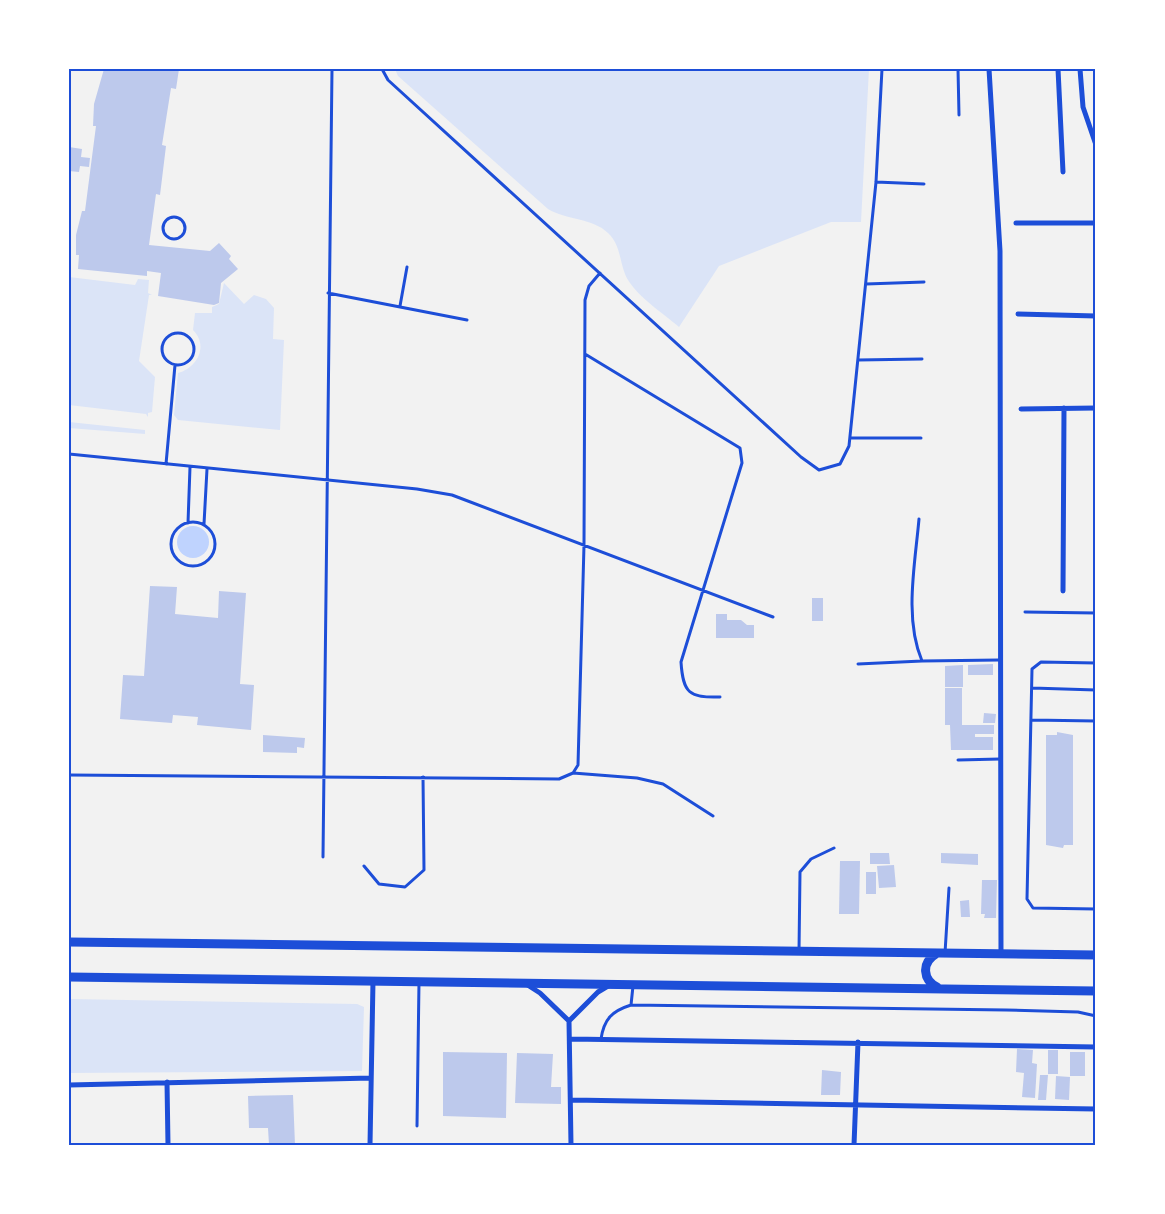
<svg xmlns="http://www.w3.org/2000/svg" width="1165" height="1214" viewBox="0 0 1165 1214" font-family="'Crimson Pro',serif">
<rect width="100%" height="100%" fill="#f2f2f2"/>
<path fill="#dbe4f7" d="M395,69H869L861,222H831L719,266L679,327C663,313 639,298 628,280C619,265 622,246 608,233C593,218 566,220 548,209L398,76Z
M69,277L135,285L138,279L149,280L148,293L152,295H149L139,361L155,377L152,412L148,413V417L146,414L69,405Z
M224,283L244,304L254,295L266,299L274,308L273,339L284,340L280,430L178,420L174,415L178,373C197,368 209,346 193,330L195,313H212V307L219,304Z
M69,422L145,430V434L69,428Z
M69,999L357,1004L364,1007L362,1071L69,1073Z"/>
<path fill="#bfd3fe" d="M177 542a16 16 0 1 1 32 0a16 16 0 1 1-32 0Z"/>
<path fill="#bdc9ec" d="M104,69H179L176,89L171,88L162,145L166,146L160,195L156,194L149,245L210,251L219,243L231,256L229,259L238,269L221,283L219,303L214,305L158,296L161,273L147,271V276L78,269L79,255H76V235L82,211H85L96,126H93L94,104Z
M69,147L82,149L81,157L90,158L89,167L80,166L79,172L69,171Z
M150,586L177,587L175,614L218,618L219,591L246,593L240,684L254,685L251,730L197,725L198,717L173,715L172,723L120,719L123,675L144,676Z
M812,598H823V621H812Z
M716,614H727V620H741L747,625H754V638H716Z
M993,664V675H968V665Z
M963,665V687H945V666Z
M945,688H962V725H994V734H975V737H993V750H951L950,725H945Z
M984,713L996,714L995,723H983Z
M1057,732L1073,735V845H1064L1063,848L1046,845V735H1057Z
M263,735L305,738L304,748L297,747V753L263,752Z
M870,853H889L890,864H870Z
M941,853L978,854V865L941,863Z
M840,861H860L859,914H839Z
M894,865L896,887L879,888L877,866Z
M866,872H876V894H866Z
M982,880H997L996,918H984L985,914H981Z
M969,900L970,917H961L960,901Z
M1017,1049L1033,1050L1032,1063L1037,1064L1035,1098L1022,1097L1024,1073L1016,1072Z
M1048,1050H1058V1074H1048Z
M443,1052L507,1053L506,1118L443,1116Z
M1070,1052H1085V1076H1070Z
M517,1053L553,1054L551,1087H561V1104L515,1103Z
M822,1070L841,1072L840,1095H821Z
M1040,1075H1048L1046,1100H1038Z
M1056,1076L1070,1077L1069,1100L1055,1099Z
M293,1095L295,1145H269L268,1128H249L248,1096Z"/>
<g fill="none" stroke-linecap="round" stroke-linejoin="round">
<path stroke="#1d4ed8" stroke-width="3" d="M382,69L388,80L801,457L819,470L840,464L849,446L876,182L882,69
M958,69L959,115
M876,182L924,184
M163 228a11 11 0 1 1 22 0a11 11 0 1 1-22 0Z
M866,284L924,282
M328,293L467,320
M400,306L407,267
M162 349a16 16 0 1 1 32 0a16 16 0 1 1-32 0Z
M585,354L740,448L742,463L681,662C683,693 689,698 720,697
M858,360L922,359
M850,438H921
M69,454L417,489L452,495L773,617
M166,464L175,365
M919,519C915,565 904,618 922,661L999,660
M171 544a22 22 0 1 1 44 0a22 22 0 1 1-44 0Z
M188,523L190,467
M204,524L207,469
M1025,612L1096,613
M1096,663L1041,662L1032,669L1027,899L1033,908L1096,909
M858,664L922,661
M1032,688L1096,690
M1031,720L1096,721
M958,760L1000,759
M573,773L637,778L663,784L713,816
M69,775L559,779L573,773L578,765L584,545L585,300L589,286L600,273
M323,857L332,69
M364,866L379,884L405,887L424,870L423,777
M799,951L800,872L811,859L834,848
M945,953L949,888
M631,1005L633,986
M601,1039C604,1019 612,1011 631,1005L1006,1010L1078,1012L1096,1016
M417,1126L419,982"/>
<path stroke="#1d4ed8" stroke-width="5" d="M989,69L1000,251L1001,955
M1058,69L1063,172
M1080,69L1083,107L1096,145
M1016,223H1096
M1018,314L1096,316
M1021,409L1096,408
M1063,591L1064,408
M526,984L540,993L569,1021L571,1145
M569,1021L598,992L608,986
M571,1039L1096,1047
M167,1082L168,1145
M69,1085L371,1078
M572,1100L1096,1109
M370,1145L373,981
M854,1145L858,1042"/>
<path stroke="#1d4ed8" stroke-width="9" d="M69,942L1096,955
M936,954C921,963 923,980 937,987
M69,977L1096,991"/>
</g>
<rect width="1165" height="1214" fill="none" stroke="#ffffff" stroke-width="141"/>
<rect x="70" y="70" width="1024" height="1074" fill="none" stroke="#1d4ed8" stroke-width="2"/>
</svg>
